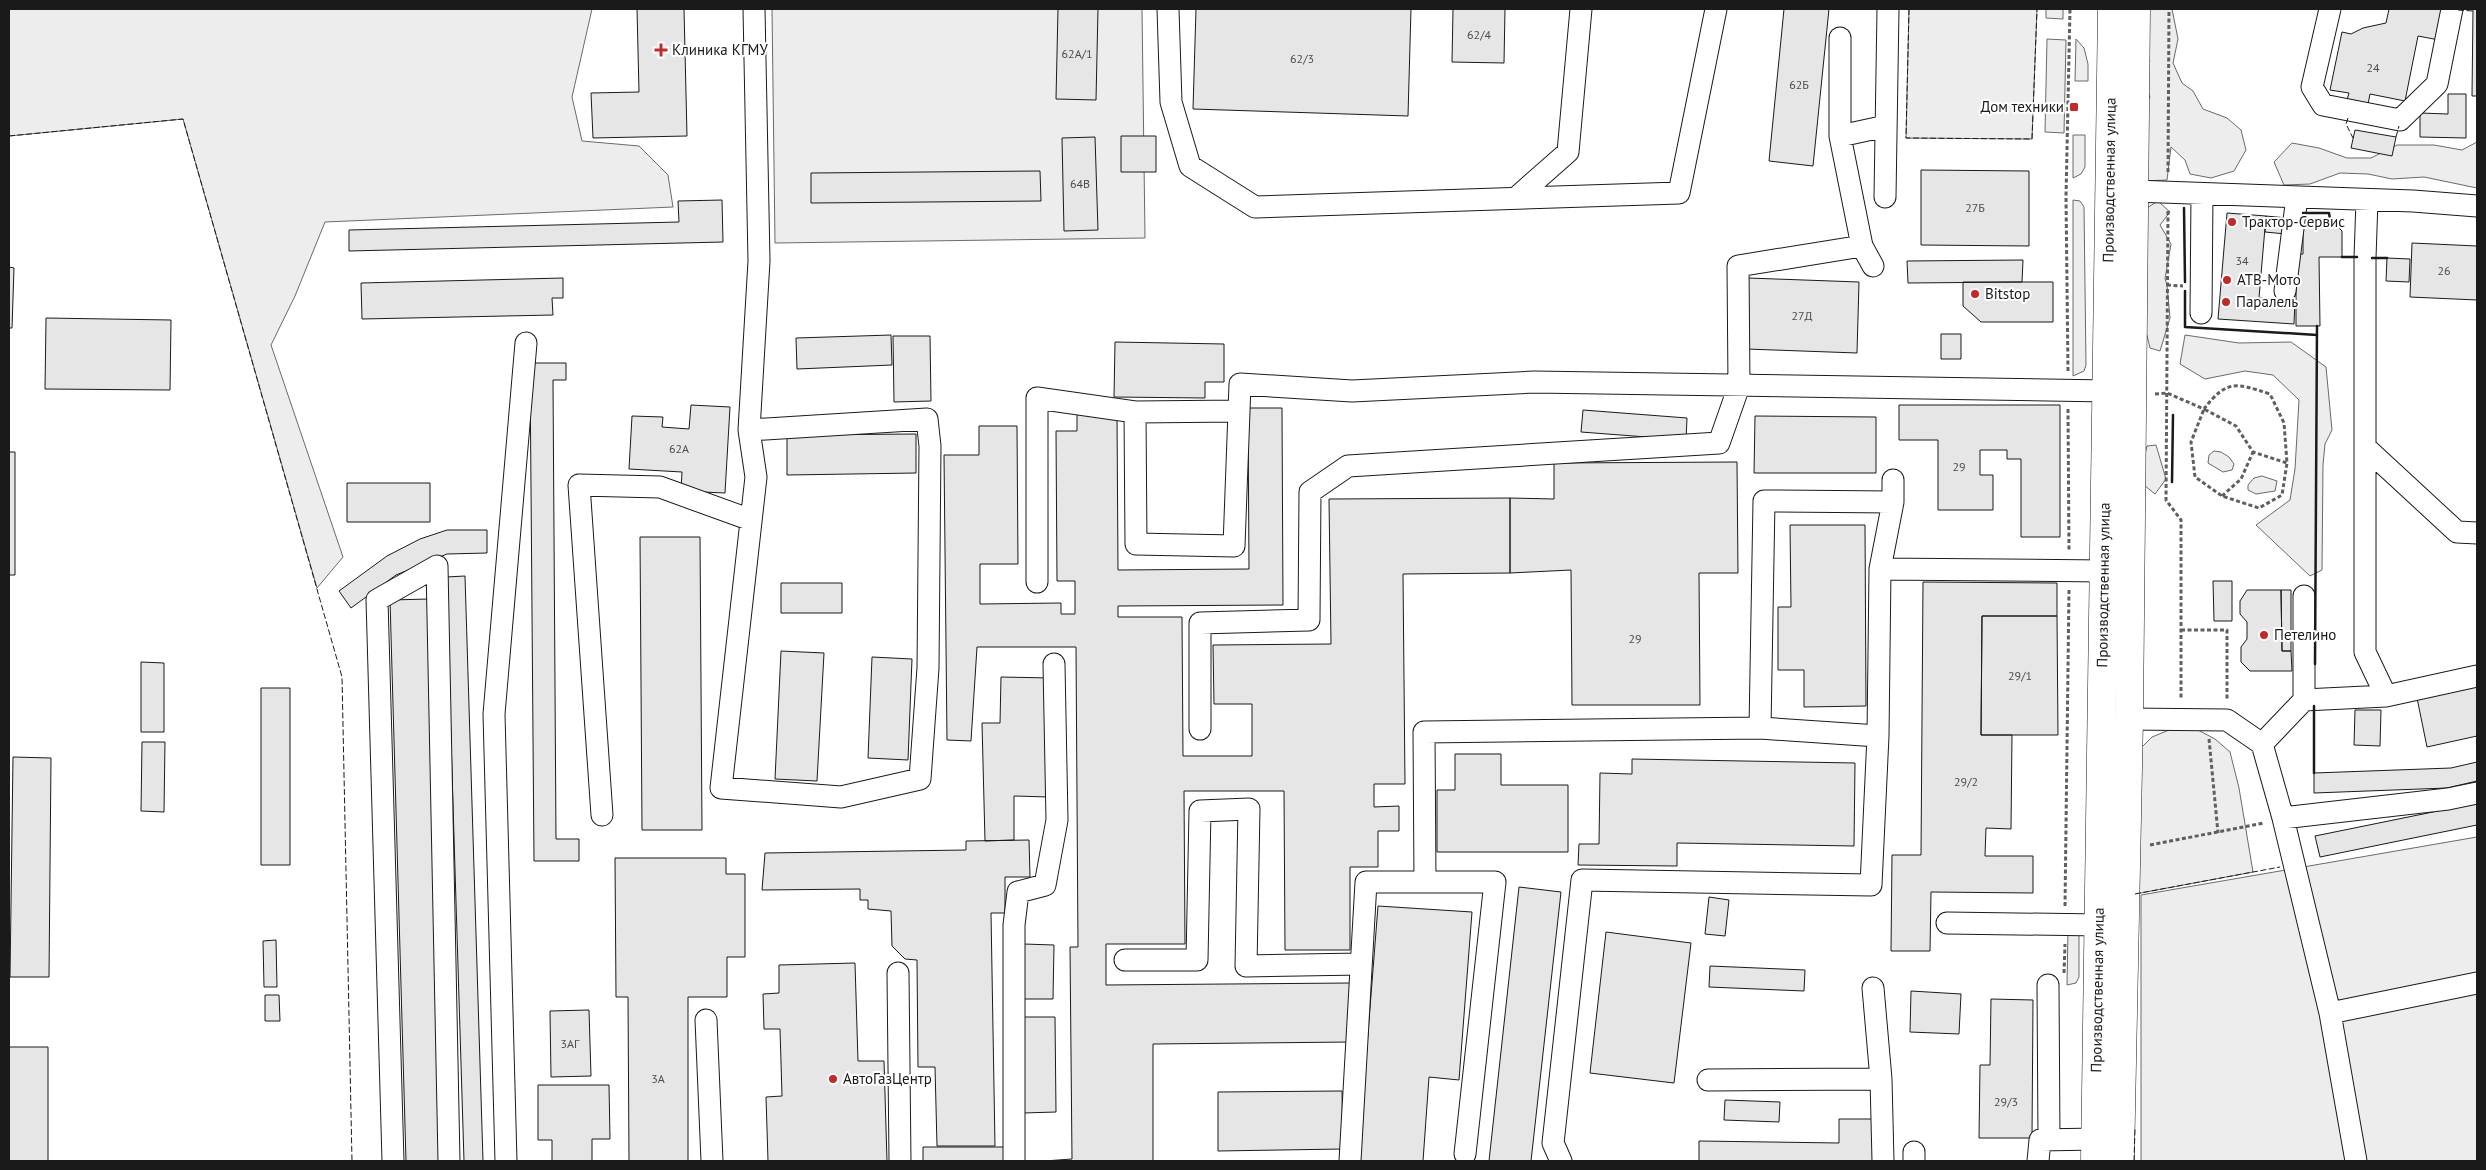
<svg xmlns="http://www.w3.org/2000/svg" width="2486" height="1170" viewBox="0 0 2486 1170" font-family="'PT Sans',sans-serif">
<rect width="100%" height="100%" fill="#fff"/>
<path fill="#ededed" stroke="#6a6a6a" d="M9,9H592L572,97L582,141L639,146L668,175L673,207L325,222L295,296L271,345L343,557L317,588L183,119L9,136Z
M772,9H1142L1145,238L775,243Z
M1909,9H2037L2032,139L1906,138Z
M2046,9H2063V19L2046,18Z
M2144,9H2172L2178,39L2173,63L2182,83L2193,91L2203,109L2227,118L2241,130L2246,150L2234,171L2211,178L2190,174L2185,160L2171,147L2167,180L2144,181L2139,116L2150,97L2140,73L2150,61L2141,42Z
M2047,39L2066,40L2064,133L2045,132Z
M2076,39L2084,48L2088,64V81H2075Z
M2073,135H2085V167L2081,174L2073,178Z
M2477,142V188L2424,177L2392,179L2368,174L2340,173L2310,184L2284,185L2274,162L2292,143L2319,148L2347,158H2371L2397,145H2434L2462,150Z
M2073,200L2080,201L2084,207L2086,365L2084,371L2073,376Z
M2158,201L2170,212L2160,225L2171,244L2165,279L2167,285L2170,318L2160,351L2150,348L2143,319L2142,211Z
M2185,335L2239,343L2291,342L2326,367L2332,430L2325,444L2323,465L2322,570L2310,576L2256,525L2290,500L2295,469L2299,400L2273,375L2245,371L2205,379L2180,364Z
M2156,445L2166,479L2155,494L2144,485L2142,467L2147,446Z
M2214,451L2221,452L2229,457L2234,464L2232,470L2223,472L2208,463L2209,455Z
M2262,476L2277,481L2275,491L2256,494L2248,490V485L2254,478Z
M2174,728L2198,730L2215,739L2230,752L2239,788L2253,872L2135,894L2138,751L2152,737Z
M2477,837V1161H2141V895Z
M2068,928L2079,935V977L2076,983L2067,985Z"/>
<path fill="#e6e6e6" stroke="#1a1a1a" d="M637,9H684L687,136L593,138L591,93L639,92Z
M1058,9H1098L1096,100L1056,99Z
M1196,9H1411L1408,116L1193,109Z
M1453,9H1505L1504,63L1452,62Z
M1784,9H1829L1813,166L1769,161Z
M2389,9H2442L2439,40L2418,36L2405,101L2370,94L2368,104L2347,100L2349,93L2330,90L2342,32L2351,34L2363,28L2386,23Z
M2473,9H2477V96H2472Z
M2448,94H2466V138L2420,137V113L2448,114Z
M2355,130L2396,137L2392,156L2351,148Z
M1121,136H1156V172H1121Z
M1095,137L1098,230L1064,231L1062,138Z
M1921,170L2029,171V246L1921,245Z
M1040,171L1041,201L811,203V173Z
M722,200L723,242L349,251V230L679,222L678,201Z
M2227,213L2266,216L2259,298L2295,301L2294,324L2218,319Z
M2266,216L2287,218L2286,234L2265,232Z
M2303,219H2330L2342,231V257H2319L2320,326H2296V254H2303Z
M2412,243L2477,246V300L2410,297Z
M2387,258L2410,259L2409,282L2386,281Z
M2023,260L2022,282L1908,283L1907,261Z
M9,267L14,268L12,328H9Z
M563,278V298H552L553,315L362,319L361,283Z
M1748,278L1859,282L1857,353L1746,349Z
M1963,282H2053V322H1981L1963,306Z
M46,318L171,320L170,390L45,389Z
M1941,334H1961V359H1941Z
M891,335L892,365L797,369L796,338Z
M893,336H930L931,401L894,402Z
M1115,342L1224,344V382H1205V398L1114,397Z
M530,363H566V380H553L556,839H579V861H534Z
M691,405L730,407L725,493L681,491L682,472L629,469L632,416L663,417L662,427L689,429Z
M1899,405H2060V537H2021V459H2007V450H1980V475H1993V510H1938V440H1899Z
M1248,408H1282L1283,605L1118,606V617H1182L1183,756H1252V704H1214L1213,645L1331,644L1329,499L1510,498V573L1403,574L1405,784H1374V807L1399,806V831H1378V867H1350V950H1285L1284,791H1184L1185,944H1106V985L1351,983L1352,1042L1153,1044V1161H1044L1072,1159L1070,947H1078L1076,647H977L971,741L947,740L944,455H979V426H1017L1018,564H980V604L1061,603V614H1075V581H1057L1056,431H1077V414H1117L1118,570L1249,569Z
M1583,410L1687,418L1686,440L1581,432Z
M1755,416L1876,417V473H1754Z
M916,434V473L787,475V435Z
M9,452H15V575H9Z
M1737,462L1738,573H1699L1700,705H1572L1571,570L1510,573V498L1554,499V463Z
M347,483H430V522H347Z
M1790,525H1865L1866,706L1804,707V670H1778V607H1791Z
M447,530H487V553L447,554L396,575L351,608L339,591L387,556L420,539Z
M640,537H700L702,830H642Z
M465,576L483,1161H464L446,577Z
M2213,581H2232V621H2214Z
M1923,582L2057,583V616H1982L1981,735H2012L2011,829L1986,828L1985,856H2033V893L1931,892L1930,951H1891L1892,855H1921Z
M781,583H842V613H781Z
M2247,590H2281L2282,651H2291L2292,671H2250L2241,662V647L2247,639V622L2240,614V601Z
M2281,590H2291V651H2282Z
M429,599L444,1161H406L390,600Z
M1982,616H2057L2058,735H1981Z
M781,651L824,653L817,781L775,779Z
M872,657L912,659L908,760L868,758Z
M141,662L164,663V732H141Z
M1001,677L1051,678L1049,797L1014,796V840L985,841L982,723H1000Z
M2477,686V736L2427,747L2417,698Z
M261,688H290V865H261Z
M2355,710H2381L2380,746L2354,745Z
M142,742H165L164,812L141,811Z
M1455,754H1501V785H1568V852H1437V790H1455Z
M13,757L51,758L49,977H10Z
M1632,759L1855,763L1854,846L1677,843V866L1578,865L1579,844H1599L1600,773L1632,774Z
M2477,762V781L2447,788L2314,793V773L2451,768Z
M2477,803V825L2320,857L2315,836Z
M1029,840L1030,877H1005V913H991L995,1146H937L935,1067H918L917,960L905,959L892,946L891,911L868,909V900H860V889L762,890L765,853L966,850V841Z
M615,858H726V874H745V957H727V997H688V1161H629L628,997H616Z
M1519,887L1561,892L1531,1161H1489Z
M1709,897L1729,900L1725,936L1705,934Z
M1378,906L1472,912L1459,1080L1429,1077L1423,1161H1358Z
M1606,932L1691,943L1674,1083L1590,1073Z
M276,940L277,987H264L263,941Z
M1024,944L1054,945L1053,999H1023Z
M855,963L858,1061H884L887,1161H768L766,1097L782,1096L780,1029H764L763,994L779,993V965Z
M1710,966L1805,970L1804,991L1709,987Z
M1911,991L1961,994L1959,1034L1910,1032Z
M265,995H279L280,1021H265Z
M1991,999L2033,1000L2032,1138H1979L1980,1065H1990Z
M589,1010L591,1076L551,1077L550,1011Z
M1022,1017H1055L1056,1112L1023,1113Z
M9,1047H48V1161H9Z
M538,1085H609L610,1139H592V1161H552V1140H538Z
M1342,1091L1343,1149L1218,1151V1092Z
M1725,1100L1780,1102L1779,1122L1724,1120Z
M1839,1119H1874L1873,1161H1699V1141L1839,1143Z
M923,1147H1007V1161H923Z"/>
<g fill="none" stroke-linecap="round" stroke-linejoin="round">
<defs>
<path id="minor" d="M1168,9L1171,102L1190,166L1255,207L1679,193L1716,9
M2330,9L2312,87L2323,105L2400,120L2437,84L2452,9
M1840,38V136
M2134,191L2413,201L2477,206
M1517,197L1568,152L1581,9
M1885,197L1888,9
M2367,200L2365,258V652L2386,696L2477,676
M1862,246L1873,266
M2285,291L2297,197
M2201,313L2202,194
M1239,411L1135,412L1136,544L1234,546L1240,384L1352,391L1534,382L2108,391
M749,430L927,419L930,446L928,668L920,779L841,797L721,788L756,477L749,430L759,261L754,9
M2365,447L2457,532L2477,533
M1893,480V502L1880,569L2105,571
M1037,582V398L1135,412
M2304,700L2386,696
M2129,719L2227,720L2262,744L2283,818L2448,799L2477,793
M1760,728L1764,501L1893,502
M1200,729V623L1309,620L1310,492L1348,466L1719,443L1739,386L1738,266L1862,246L1840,136L1886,126
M1878,736L1880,569
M2262,744L2304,700V596
M602,815L579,485L660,487L751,520
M2283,818L2330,1013L2356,1161
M1425,882H1495L1465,1154
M1947,923L2100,925
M1125,960H1197L1200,811L1249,809L1246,966L1361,964
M898,973L900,1161
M2048,985L2049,1140
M1873,988L1881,1079
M2330,1013L2477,983
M706,1020L712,1161
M1708,1080L1881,1079L1883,1161
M1914,1152V1161
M393,1161L377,600L437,566L449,1161
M506,1161L494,714L526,343
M1014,1161V925L1018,892L1045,885L1057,820L1054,664
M1350,1161L1366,882H1425L1424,732L1760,728L1878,736L1871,885L1582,880L1553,1143L1561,1161
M2038,1161L2040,1140L2096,1139"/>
<g id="highway">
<path id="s1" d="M2095,1161L2112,9"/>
<path d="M2120,1161L2129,719L2136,9"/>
</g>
</defs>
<use href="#minor" stroke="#1a1a1a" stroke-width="23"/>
<use href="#highway" stroke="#1a1a1a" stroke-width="29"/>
<path stroke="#5f5f5f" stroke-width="3" stroke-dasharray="4 2.5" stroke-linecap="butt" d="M2168,172L2169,9
M2168,211L2166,500L2181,520V699
M2167,285L2183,286
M2068,371L2066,197L2070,9
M2155,394L2167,393L2204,409C2227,379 2236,383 2270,394L2284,423L2287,463L2282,495L2259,508L2222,496L2195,477L2191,442L2204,409L2236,426L2253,452L2287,463
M2068,409L2069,551
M2222,496L2241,479L2253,452
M2181,630H2227V700
M2209,739L2218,833
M2150,845L2264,823
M2065,906L2069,589
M2064,973L2065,944"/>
<use href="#minor" stroke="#fff" stroke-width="21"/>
<use href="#highway" stroke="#fff" stroke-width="28"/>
<path stroke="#1a1a1a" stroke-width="1" stroke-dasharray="6 2.5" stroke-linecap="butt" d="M1909,9L1906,138L2032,139L2037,9
M2458,10L2473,11
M2348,118L2346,124L2353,138
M9,136L183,119L342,677L352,1161
M2396,137L2399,126
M2135,894L2280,867
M2134,1161L2135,1129"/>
<path stroke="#1a1a1a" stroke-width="2.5" d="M2184,208L2185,282
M2303,213H2329L2330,219
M2342,257H2357
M2372,258H2387
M2185,291V327L2317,335
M2172,482L2173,415
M2315,664L2317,326
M2314,773V706"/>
</g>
<g fill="#c62828" stroke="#fff" stroke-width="2">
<path d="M658.5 42.5h5v5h5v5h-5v5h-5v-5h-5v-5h5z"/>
<rect x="2069" y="102" width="10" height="10" rx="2.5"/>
<circle cx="2232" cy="222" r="5"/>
<circle cx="2227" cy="280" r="5"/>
<circle cx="1975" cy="294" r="5"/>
<circle cx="2226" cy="302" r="5"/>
<circle cx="2264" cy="635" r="5"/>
<circle cx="833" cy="1079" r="5"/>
</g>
<g text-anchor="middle" stroke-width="4" stroke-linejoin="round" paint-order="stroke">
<g font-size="12" fill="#4d4d4d">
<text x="1479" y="39">62/4</text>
<text x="1077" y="58">62А/1</text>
<text x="1302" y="63">62/3</text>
<text x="2373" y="72">24</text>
<text x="1799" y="89">62Б</text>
<text x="1080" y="188">64В</text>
<text x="1975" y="212">27Б</text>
<text x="2242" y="265">34</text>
<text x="2444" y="275">26</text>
<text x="1802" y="320">27Д</text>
<text x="679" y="453">62А</text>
<text x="1959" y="471">29</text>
<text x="1635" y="643">29</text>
<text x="2020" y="680">29/1</text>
<text x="1966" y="786">29/2</text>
<text x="570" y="1048">3АГ</text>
<text x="658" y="1083">3А</text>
<text x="2006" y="1106">29/3</text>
</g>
<g font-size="15" fill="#1a1a1a" stroke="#fff" text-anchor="start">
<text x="672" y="55">Клиника КГМУ</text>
<text x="2064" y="112" text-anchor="end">Дом техники</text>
<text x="2242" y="227">Трактор-Сервис</text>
<text x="2237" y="285">АТВ-Мото</text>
<text x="1985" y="299">Bitstop</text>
<text x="2236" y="307">Паралель</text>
<text x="2274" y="640">Петелино</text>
<text x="843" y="1084">АвтоГазЦентр</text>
</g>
<g font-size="15" fill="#1a1a1a" stroke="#fff">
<text dy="5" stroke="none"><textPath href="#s1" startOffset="981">Производственная улица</textPath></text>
<text dy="5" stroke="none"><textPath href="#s1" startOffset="576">Производственная улица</textPath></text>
<text dy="5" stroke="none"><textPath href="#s1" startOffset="171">Производственная улица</textPath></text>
</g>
</g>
<rect width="2486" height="1170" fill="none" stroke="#1a1a1a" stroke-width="20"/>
</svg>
